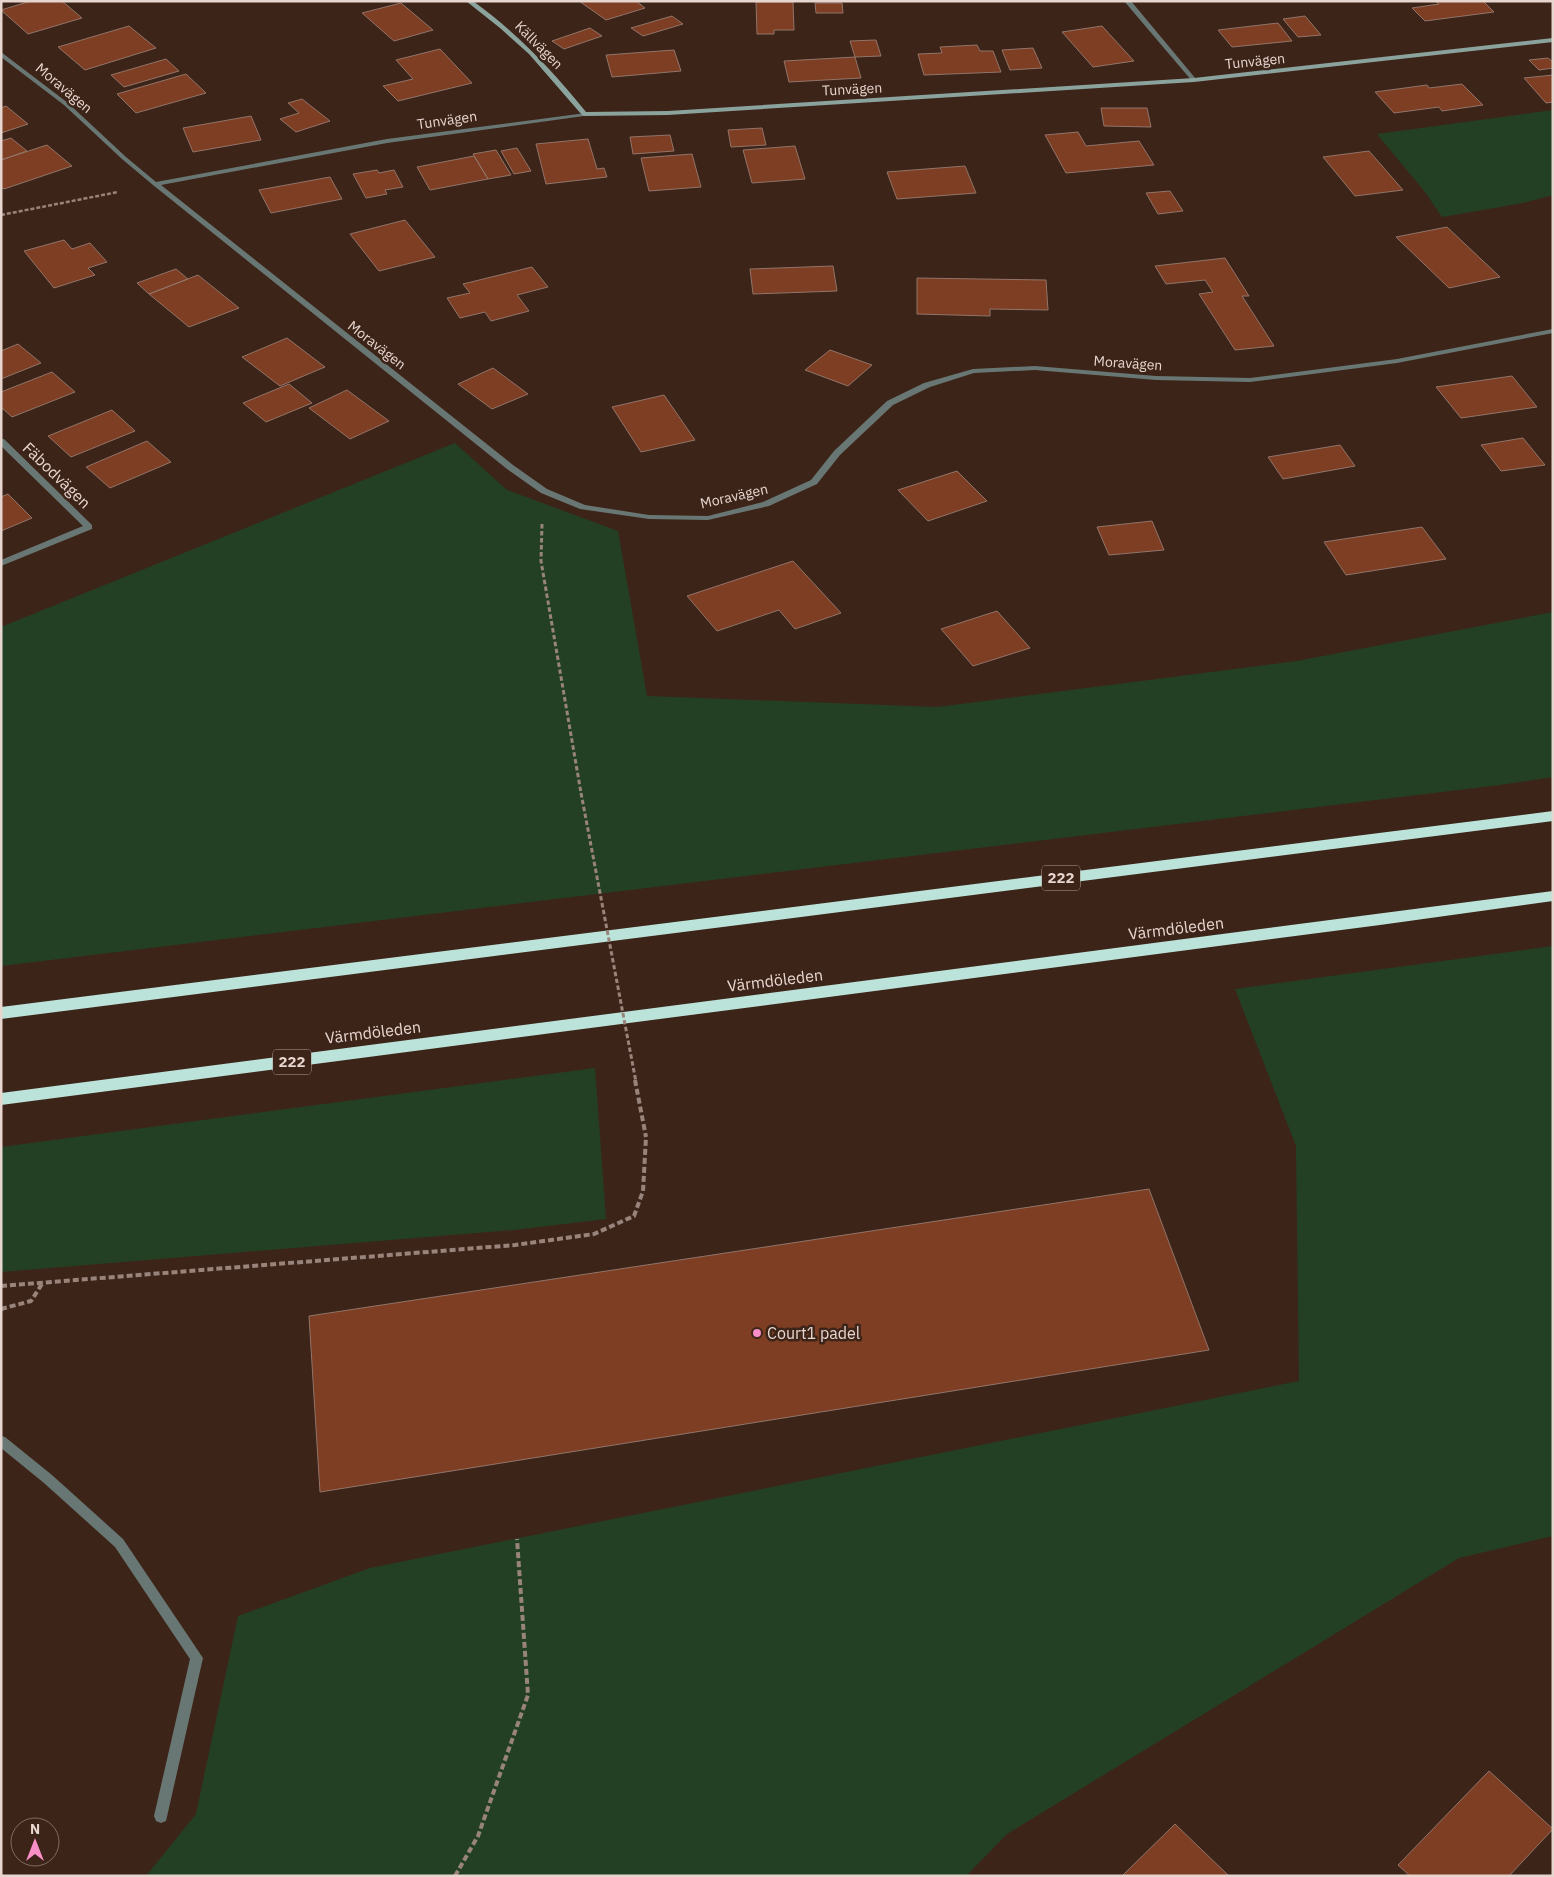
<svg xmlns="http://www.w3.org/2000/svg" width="1554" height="1877" viewBox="0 0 1554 1877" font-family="'IBM Plex Sans',sans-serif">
<rect width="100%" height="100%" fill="#3d2419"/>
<path fill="#234025" d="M1553,110V195L1523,203L1442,217L1425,192L1377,134Z
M455,443L507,490L618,531L647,696L937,707L1297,661L1553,612V777L1500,785L1,966V627Z
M1553,946V1536L1459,1558L1007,1834L966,1876H146L196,1814L238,1616L370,1568L1299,1381L1296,1146L1235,989Z
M595,1068L606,1219L514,1230L1,1272V1147Z"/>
<path fill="#7d3e24" stroke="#927468" d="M31,1H62L82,18L28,34L1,10Z
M579,1H636L645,8L606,20Z
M1435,1H1483L1494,12L1425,21L1412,8L1439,4Z
M756,2H793L794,30H774V34H757Z
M401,3L433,30L394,41L362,13Z
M815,3H842L843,13H816Z
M672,16L683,24L643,36L631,28Z
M1305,16L1321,35L1298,37L1283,19Z
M1278,23L1292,41L1232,47L1218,30Z
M129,26L156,48L85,70L58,47Z
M1102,26L1134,61L1093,67L1062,32Z
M590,28L602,36L564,49L552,41Z
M876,40L881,56L855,57L850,41Z
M977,45L980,51H993L1001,72L924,75L918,54L942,53L940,47Z
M1033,48L1042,68L1010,70L1002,50Z
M440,49L472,83L398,101L383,86L413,79L396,60Z
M674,50L681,71L612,77L606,55Z
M855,57L861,78L789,82L784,61Z
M1548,58L1553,62V68L1539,70L1529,60Z
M166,59L179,71L124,87L111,75Z
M186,74L206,93L136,113L117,94Z
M1553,75V102L1546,103L1524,78Z
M1462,84L1483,105L1442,111L1439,107L1394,113L1375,92L1427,85L1429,88Z
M302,99L330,121L296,132L280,119L299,113L288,103Z
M6,106L28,124L1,133V108Z
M1101,108H1147L1151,127L1104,126Z
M251,116L261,140L193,152L183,128Z
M762,128L766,145L731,147L728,130Z
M1078,132L1086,146L1139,141L1154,165L1066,173L1045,135Z
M670,135L674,151L633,154L630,137Z
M11,138L27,151L1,160V141Z
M588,139L597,169L604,168L607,177L546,184L536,144Z
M47,145L72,166L4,189L1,187V160Z
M795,146L805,179L752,183L743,150Z
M517,148L531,171L514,174L501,151Z
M496,150L511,175L488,179L473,154Z
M1369,151L1403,190L1355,196L1323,157Z
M692,154L701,187L649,191L641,158Z
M474,156L488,179L430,190L417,167Z
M965,166L976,193L897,199L887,172Z
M377,170L379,173L394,170L403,187L385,190L387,194L366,198L353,174Z
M330,177L342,199L271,213L259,190Z
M1170,191L1183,211L1158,214L1146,193Z
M405,220L435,257L379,271L350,234Z
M1447,227L1500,277L1449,288L1396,237Z
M64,240L72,249L90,243L107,262L88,268L95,275L54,288L24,251Z
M1225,258L1249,296H1242L1274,346L1235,350L1199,294L1213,292L1205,280L1166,284L1155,266Z
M833,266L837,291L753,294L750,269Z
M532,267L548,287L517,295L529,311L491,321L485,312L460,318L447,298L470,293L463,284Z
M176,269L188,279L149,294L137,283Z
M198,275L239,308L189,327L149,294Z
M917,278L1046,280L1048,310L990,309V316L917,314Z
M287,338L325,367L280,386L242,357Z
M18,344L41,363L1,379V351Z
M830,350L872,365L848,386L805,370Z
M493,368L528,394L492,409L458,384Z
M52,372L75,392L12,417L1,407V392Z
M1512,376L1537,407L1461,418L1436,387Z
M289,384L312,403L266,422L243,403Z
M347,390L389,421L350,439L309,408Z
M664,395L695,440L641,452L612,407Z
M112,410L135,431L71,457L48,436Z
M1523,438L1545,465L1501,471L1481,445Z
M147,441L171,462L110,488L86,467Z
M1340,445L1355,466L1283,479L1268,457Z
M957,471L987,501L928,521L898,490Z
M8,494L32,518L1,531V497Z
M1152,521L1164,550L1109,555L1097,527Z
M1422,527L1446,559L1346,575L1324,542Z
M793,561L841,613L795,629L779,610L717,631L687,596Z
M997,611L1030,648L973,666L941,629Z
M1149,1189L1209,1350L320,1492L309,1316Z
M1489,1771L1553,1829L1509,1876H1410L1398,1865Z
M1175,1824L1229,1876H1122Z"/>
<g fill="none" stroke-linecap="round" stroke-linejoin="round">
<path stroke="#99847b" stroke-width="2.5" stroke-dasharray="4 2" stroke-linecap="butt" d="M1,215L118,192"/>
<path stroke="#99847b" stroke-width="3" stroke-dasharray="4.5 2.5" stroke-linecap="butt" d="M542,524L541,561L581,793"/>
<path stroke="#99847b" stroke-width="4" stroke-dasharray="6 3" stroke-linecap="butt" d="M1,1286L515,1245L594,1234L634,1216L643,1191L646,1137
M1,1309L31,1301L42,1284
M455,1876L478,1836L528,1695L517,1539"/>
<path fill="#687773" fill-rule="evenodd" d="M1,1436L5,1437L52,1475L123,1539L203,1658L166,1821L161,1823L156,1821L154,1816L190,1659L115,1547L44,1483L1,1448Z"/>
<path fill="#687773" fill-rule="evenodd" d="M1124,1H1131L1196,79V81H1192Z
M1,52L68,103L126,157L156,182L387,139L586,113V115L584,116L387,143L161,185L513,465L547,489L585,505L649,515L708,516L763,502L811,480L834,451L887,401L924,383L973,369L1035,366L1156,376L1250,378L1397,359L1553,329V333L1397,363L1250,382L1156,380L1035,370L974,373L930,387L893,405L840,455L817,484L769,506L708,520L649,519L580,509L541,493L507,469L153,185L122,159L64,105L1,57Z
M1,439H4L92,525V529L1,566V560L83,526L1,446Z"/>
<path fill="#8aa39d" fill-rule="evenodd" d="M466,1H473C517,33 552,70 586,112L668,111L1194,78L1553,38V42L1194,82L668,115L584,116L582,115L529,54L500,28Z"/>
<path fill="#bce3d9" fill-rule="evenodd" d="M1553,811V821L1,1019V1007Z
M1553,891V901L1380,925L1,1105V1093Z"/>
<path stroke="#99847b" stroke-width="3" stroke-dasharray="4.5 2.5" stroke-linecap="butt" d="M581,793L636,1082"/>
<path stroke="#99847b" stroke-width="4" stroke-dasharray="6 3" stroke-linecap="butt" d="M635,1080L646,1137"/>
</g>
<circle fill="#fa8fc8" stroke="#3d2419" stroke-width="2" cx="757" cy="1333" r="5"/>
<g text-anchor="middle" stroke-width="5" stroke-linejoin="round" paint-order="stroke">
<g font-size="14" fill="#e7d6cf" stroke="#3d2419">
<text transform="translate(539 45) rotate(45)" y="5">Källvägen</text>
<text transform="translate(1255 61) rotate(-6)" y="5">Tunvägen</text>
<text transform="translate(64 88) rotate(40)" y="5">Moravägen</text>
<text transform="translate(852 89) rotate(-3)" y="5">Tunvägen</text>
<text transform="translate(447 120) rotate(-8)" y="5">Tunvägen</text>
<text transform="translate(377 345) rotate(38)" y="5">Moravägen</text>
<text transform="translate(1128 363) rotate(4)" y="5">Moravägen</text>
<text transform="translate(734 496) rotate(-13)" y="5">Moravägen</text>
</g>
<g fill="#3d2419" stroke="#b4a198" stroke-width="1">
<rect x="1042" y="865.5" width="38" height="25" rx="4"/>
<rect x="273" y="1049.5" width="38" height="25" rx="4"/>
</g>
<g font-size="15" font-weight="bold" fill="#e7d6cf">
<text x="1061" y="883">222</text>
<text x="292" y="1067">222</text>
</g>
<g font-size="16" fill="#e7d6cf" stroke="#3d2419">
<text transform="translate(57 475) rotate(44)" y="6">Fäbodvägen</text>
<text transform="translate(1176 928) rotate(-7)" y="6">Värmdöleden</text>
<text transform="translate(775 980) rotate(-7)" y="6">Värmdöleden</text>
<text transform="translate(373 1032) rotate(-7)" y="6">Värmdöleden</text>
</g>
<g font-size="16" fill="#e7d6cf" stroke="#3d2419" text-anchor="start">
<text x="767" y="1339">Court1 padel</text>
</g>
</g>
<rect width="1554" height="1877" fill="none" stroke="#e7d6cf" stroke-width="5"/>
<g transform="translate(35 1842)"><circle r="24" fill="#3d2419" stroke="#816b62"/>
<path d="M0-4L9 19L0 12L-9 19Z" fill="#fa8fc8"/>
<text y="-8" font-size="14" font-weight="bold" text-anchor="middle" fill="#e7d6cf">N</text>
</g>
</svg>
